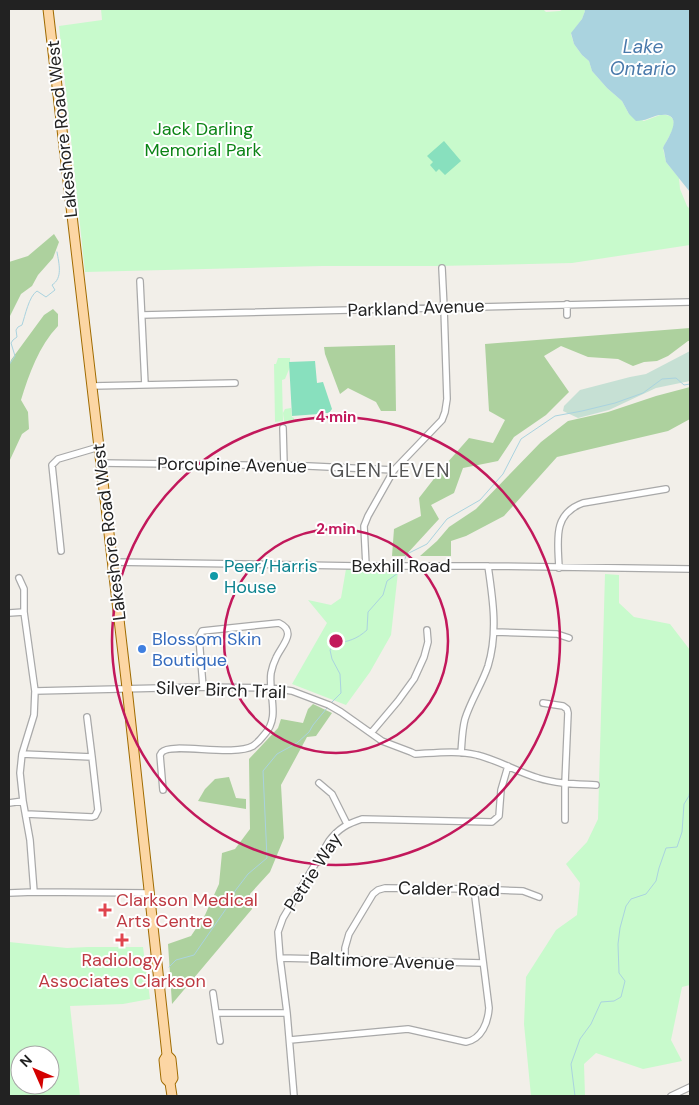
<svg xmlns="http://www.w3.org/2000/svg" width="699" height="1105" viewBox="0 0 699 1105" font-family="'DM Sans',sans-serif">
<rect width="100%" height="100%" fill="#f2efe9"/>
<path fill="#add19e" d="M54,234L59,242L53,258L38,275L32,286L21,294L9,318V262L28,256Z
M53,309L58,314V326C39,346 29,374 21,400L28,412L29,429L22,434L9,462V366L11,360L44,315Z
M690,328V341H688L668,356L657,361L644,362L633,366L618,359L588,357L561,346L544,356L569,392L546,415L514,437L498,461L463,468L454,493L431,505L439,519L405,556H392L394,529L421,516L419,498L440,471L469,438L493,443L505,420L489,411L485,344Z
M395,345L396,411H381L376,402L348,388L340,394L325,354L324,347Z
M690,387V419L668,431L557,457L504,516L466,536L451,541V556H420L437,541L449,527L476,509L541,442L568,421L608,412L656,396Z
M313,704L332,713L316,736L307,737L281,785L284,838L270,872L250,894L252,909L172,1004L168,944L191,936L205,915L219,884L222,853L235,849L250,829L249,759L278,728L281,719L303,723L308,709Z
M229,777L236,798L246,799V809L198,801L205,789L215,779Z"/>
<path fill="#c6e0d4" d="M690,351V381L656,388L609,410L578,418L563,411L564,406L580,390L630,377L646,374Z"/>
<path fill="#c8facc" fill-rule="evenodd" d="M101,9H543L546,12L560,11L563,9H584L585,11L582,19L571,34L574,44L582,55L589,61L592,71L607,88L622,101L629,114L644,121L660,115H666L670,116L673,119L674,124L673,129L663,148L666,162L679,178L680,189L687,206L690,209V245L572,263L438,266H322L85,272L59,26L102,20Z
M278,358H290V367L285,379L282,380L283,421L275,422L274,364H276Z
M291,408L292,417L294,418V420L291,422L284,421L283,413L285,409Z
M346,569L365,572H398L391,635L370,672L346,705L292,684L327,623L308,600L331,605L341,598Z
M605,574L619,575V603L634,617L670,624L690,650V985L682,987L671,1040L682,1061L643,1069L596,1053L584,1064L585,1096H531L524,1024L526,977L556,930L577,915L580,883L566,864L587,842L598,819Z
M9,942L67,948L88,947H143L150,999L123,1004L70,1006L80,1096H9ZM20,1055H50V1085H20Z"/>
<path fill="#88e0be" d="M444,141L461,161L445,175L439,169L436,172L430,165L433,162L427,156Z
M315,361L317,383L323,382L332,409L329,413H319V414L292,416L289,362Z"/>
<path fill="#aad3df" d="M584,9H690V192L666,162L664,151L663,148C666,141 680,122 670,116C667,114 662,115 659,115C651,117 645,121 636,121L629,114L622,101L607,88L592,71L589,61L582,55L574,44L571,33L582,19L585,11Z"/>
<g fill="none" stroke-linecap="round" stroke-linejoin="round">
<path stroke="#aad3df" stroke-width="1" d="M9,365L15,356L11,343L13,340L17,337L16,330L18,327L22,325C25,316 29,296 37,291L46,297L55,290L52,285C63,278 59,264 57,252
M403,563L407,554L427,544L447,519L480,500L503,474L521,439L555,416L582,411L615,403L643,393L662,379L676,378L684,385L690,384
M332,702L341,693L340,674L332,659L330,650L335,643C348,642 357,639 367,630L368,612L383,595L387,581L398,573L399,570
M169,967L176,960L194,955L228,906L235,891L248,874L267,858L263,771L277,754L297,743L309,732L313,725L327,708
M575,1096L571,1064L580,1039L591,1024L601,1002L614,1001L621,997L625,981L619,973L618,944L620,928L626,906L631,899L646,894L656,881L659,868L666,848L677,847L682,832L684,804L689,796L690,789"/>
<defs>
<path id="street" d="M140,281L145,385
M567,304V315
M142,315L690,302
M92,386L235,383
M283,428L284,465
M100,463L308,466L394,470
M61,551L52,465L58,459L99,447
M112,562L359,566H488L690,569
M366,566L364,526L368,516L394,470L442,420L445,412L447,399L444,308L442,268
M559,568C558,541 552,514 583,503L666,489
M19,578L24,589V612L35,691L34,715L22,754L20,773L23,801L30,840L34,892
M9,613L24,612
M495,632L557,634L569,638
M35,691L203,687L271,688L292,691L329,705L341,712L382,741L411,752L415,754C434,753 458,750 477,755C498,760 517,772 538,778C557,784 577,784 596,785
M543,703L563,706L567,709L568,713L565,783V820
M87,717L92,757
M371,733L398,701L414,679L424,657L428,642L427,630
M461,753C462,742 462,730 465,719C471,700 482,684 488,666C498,633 493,600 488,566
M22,754L92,757L98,810L95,816L92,817L26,814
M319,783L332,794L347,824
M163,790L160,755C161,754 161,753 162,752C171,742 234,757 253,746C257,743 261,739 264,735C281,717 268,695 271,673C272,668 274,662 276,658C281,646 298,632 279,623L202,631L199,637L203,687
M9,803L23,801
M9,893L34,892L149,893
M280,958L483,963
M345,959V948L349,934L373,894L378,890L385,888L474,889L523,891L539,897
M213,993L220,1041
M216,1013H287
M290,1040L408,1029L466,1042C482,1039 488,1022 489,1008L474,889
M294,1096L287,1013L280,958L278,932L283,918L329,841C339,828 347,824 362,819L492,822L499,816L501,790L508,766
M671,1096L690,1087"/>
<path id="primary" d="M48,9L127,688L167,1055L164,1060L166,1079L170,1083L172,1096
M167,1055L171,1059L173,1078L170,1083"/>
</defs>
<use href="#street" stroke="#a9a9a9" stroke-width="8"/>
<use href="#primary" stroke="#a06b00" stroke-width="11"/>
<use href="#street" stroke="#fff" stroke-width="5.5"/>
<use href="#primary" stroke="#fcd6a4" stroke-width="9"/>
</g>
<g fill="none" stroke="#c2185b" stroke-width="2.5">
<circle cx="336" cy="641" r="112"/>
<circle cx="336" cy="641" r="224"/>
</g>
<circle fill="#0f9aa8" stroke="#fff" stroke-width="2" cx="214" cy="576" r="5"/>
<circle fill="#3f7fe0" stroke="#fff" stroke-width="2" cx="142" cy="649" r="5"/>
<g fill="#e0444e" stroke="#fff" stroke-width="2">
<path d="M102.5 902.5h5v5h5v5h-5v5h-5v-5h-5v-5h5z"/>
<path d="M119.5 932.5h5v5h5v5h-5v5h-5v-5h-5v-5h5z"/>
</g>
<g text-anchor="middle" stroke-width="4" stroke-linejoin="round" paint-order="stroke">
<g font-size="18" fill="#222" stroke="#fff">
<text transform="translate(62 129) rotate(-96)" y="6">Lakeshore Road West</text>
<text transform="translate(416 308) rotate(-2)" y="6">Parkland Avenue</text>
<text transform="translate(232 465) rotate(1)" y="6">Porcupine Avenue</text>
<text transform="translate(109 532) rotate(-97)" y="6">Lakeshore Road West</text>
<text x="401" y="572">Bexhill Road</text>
<text transform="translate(221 690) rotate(2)" y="6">Silver Birch Trail</text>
<text transform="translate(313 872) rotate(-57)" y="6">Petrie Way</text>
<text transform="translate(449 889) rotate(1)" y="6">Calder Road</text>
<text transform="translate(382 961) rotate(2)" y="6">Baltimore Avenue</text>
</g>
<g font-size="18" fill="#0c8416" stroke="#fff">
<text x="203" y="135">Jack Darling<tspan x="203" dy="21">Memorial Park</tspan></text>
</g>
<g font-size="18" fill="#0d838f" stroke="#fff" text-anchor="start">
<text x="224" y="572">Peer/Harris<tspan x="224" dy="21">House</tspan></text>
</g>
<g font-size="18" fill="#366cbe" stroke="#fff" text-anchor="start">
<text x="152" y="645">Blossom Skin<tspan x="152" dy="21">Boutique</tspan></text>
</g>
<g font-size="18" fill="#be3a42" stroke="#fff" text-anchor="start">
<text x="116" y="906">Clarkson Medical<tspan x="116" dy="21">Arts Centre</tspan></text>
<text x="122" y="966" text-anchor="middle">Radiology<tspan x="122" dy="21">Associates Clarkson</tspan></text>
</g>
<g font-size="19" font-style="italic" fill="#4a7aab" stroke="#fff">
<text x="643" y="53">Lake<tspan x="643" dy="22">Ontario</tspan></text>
</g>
<g font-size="19" letter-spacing="1" fill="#555" stroke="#fff">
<text x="390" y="477">GLEN LEVEN</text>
</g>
</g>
<circle cx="336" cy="641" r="8" fill="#c2185b" stroke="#fff" stroke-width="2.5"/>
<g font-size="15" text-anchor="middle" font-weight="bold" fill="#c2185b" stroke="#fff" stroke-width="4" stroke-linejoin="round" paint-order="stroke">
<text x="336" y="422">4 min</text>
<text x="336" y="534">2 min</text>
</g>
<rect width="699" height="1105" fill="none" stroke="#222222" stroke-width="20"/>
<g transform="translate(35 1070) rotate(315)"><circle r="24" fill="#ffffff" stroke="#a7a7a7"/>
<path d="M0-4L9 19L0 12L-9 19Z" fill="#d40000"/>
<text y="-8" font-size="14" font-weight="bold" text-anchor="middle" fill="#222222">N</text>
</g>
</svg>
